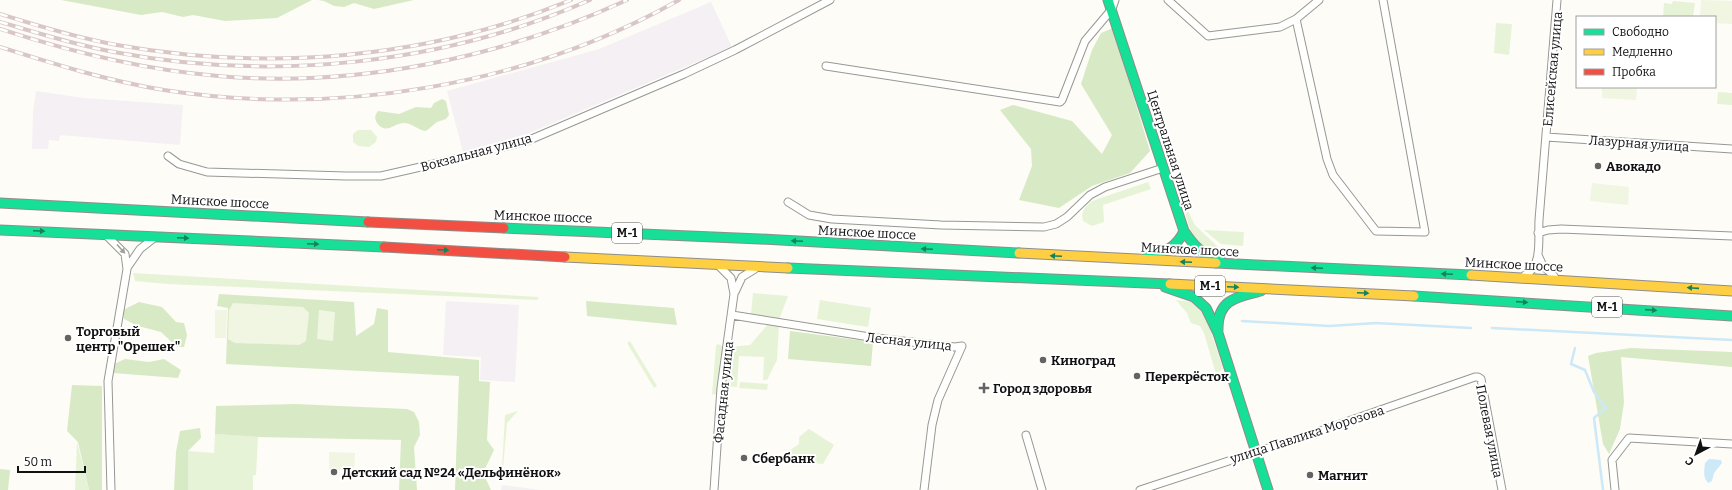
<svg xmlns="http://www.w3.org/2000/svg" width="1732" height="490" viewBox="0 0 1732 490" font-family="Bitter,serif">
<rect width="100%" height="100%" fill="#fdfcf7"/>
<path fill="#f5f0f3" d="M711,2L732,47L527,134L463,152L447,91L599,49Z
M36,91L84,98L183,105L180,145L60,135L59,141L49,140L48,149H32L33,112Z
M446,301L519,305L515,382L480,380L481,357L443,355Z
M502,485L541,490H501Z"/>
<path fill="#e7f3d7" d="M1673,1L1695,3L1693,17H1663L1664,3L1672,4Z
M1496,23L1512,24L1509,55L1494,53Z
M1718,92L1732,93V105L1717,104Z
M358,130H371L377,137L376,142L369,147L358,146L353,142V134Z
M1148,182L1151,189L1103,205L1104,222L1092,226L1083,221C1080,212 1086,206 1092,201Z
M1183,205H1185L1195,225L1220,249C1193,256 1189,224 1183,205Z
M1204,230L1244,232L1243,246L1221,244Z
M133,273L539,297L537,300L167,284L135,281Z
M753,293L788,296L779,320L751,314Z
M820,300L871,308L868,327L817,319Z
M1176,300L1192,302L1205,313L1223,369L1216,374L1204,333L1200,326L1191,323L1187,313Z
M768,324L779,326L777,360L767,380H763L764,357L739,356L737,387L726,386L731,347L750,345Z
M630,341L657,386L654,388L627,343Z
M717,344L720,345L723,347L719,393L717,395L712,394L716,346Z
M740,382L768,384L767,390L739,388Z
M518,411L507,423L503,468H502L505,415Z
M809,429L834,445L823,464L785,460L783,455L799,444V437Z
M215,434L258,437L256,475H253V490H188V451L214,453Z
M77,442L89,490H75Z"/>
<path fill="#d8eac5" d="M61,0H312L277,18L225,21L193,15L183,17L162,12L141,15Z
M318,0H414L374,9L354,3L344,7L334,6L324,1Z
M1113,28L1150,151L1130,173L1092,186L1059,208L1019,200L1032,166L1031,149L1000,110L1013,105L1072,121L1102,154L1112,135L1081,84L1092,50L1101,33Z
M442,99L446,101L449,115L446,119L437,122L426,131C418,130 413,124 405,123C394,122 387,136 377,123C374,118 375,115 378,111L399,114L416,107L431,108L434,103Z
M219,294L354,302L356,336L374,324L377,308L388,310V352L479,360V381L490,382L487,440L494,450L483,473L491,490H455L459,376L226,364L228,308L217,306Z
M586,301L674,308L677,325L587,316Z
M139,302L162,307L176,322L184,323L187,335L184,347H177L161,332L138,326L124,319L123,310Z
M790,331L873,342L871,366L788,359Z
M1631,348L1732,352V367L1621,357L1624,402L1620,429L1609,454L1603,444L1588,356L1596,353Z
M125,359L149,362L164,359L181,370L178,378L113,373L114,364Z
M72,385L102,386V490H89L78,442L67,431Z
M295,404L407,409L414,412L419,422L420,435L414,447L417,490H399L401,440L258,437L215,434L216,406Z
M200,428L201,438L188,451V490H174L176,452L180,431Z
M0,469L10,470L8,490H0Z"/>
<path fill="#f0f6e1" d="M1701,0L1732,1V24L1715,23V17H1700Z
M1602,87H1637L1636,100L1602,98Z
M1592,183L1629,187L1628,205L1590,201Z
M233,303L303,307L309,313L306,341L299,345L235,343L228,339L229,310Z
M215,310H227L226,338H215Z
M319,310L335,312L333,341L317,339Z
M329,452L355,453L354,470L329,469Z"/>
<path fill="#cde8f7" d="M1709,459L1721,460L1722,463L1714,473L1712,481L1708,483C1703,477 1704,471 1705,463Z"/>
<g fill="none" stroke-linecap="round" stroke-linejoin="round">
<path stroke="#cde8f7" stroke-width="2.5" d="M1242,321L1329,326L1376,323L1471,328
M1492,328L1732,340
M1575,348L1571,364L1585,370L1594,392L1606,408L1594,418L1603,490"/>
<defs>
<path id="street" d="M1168,0L1208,36L1280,27L1296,19L1319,0
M1296,19L1327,159L1333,175L1376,231L1425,232L1383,0
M826,66L1060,102L1062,100L1085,41L1112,9L1115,0
M1546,137L1732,149
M168,156L179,164L207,172L346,176H381L460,158L527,141L684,74L735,50L830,0
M788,202L809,215L832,219L941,225L1044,227L1056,224L1067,217L1090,195L1105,187L1163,168
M1538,233L1548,230L1561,229L1732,236
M107,236L125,254L127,269L108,381L111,490
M1538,255L1543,266L1554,276
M127,268L140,249L154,238
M1525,275C1543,267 1538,237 1539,220L1557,0
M735,292L742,277L755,269
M732,315L876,338L955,347L962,346L938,400L932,425L924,490
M1026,435L1042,490
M714,490L721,388L734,294L731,278L719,266
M1140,490L1314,433L1475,377H1478L1481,379L1502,490
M1615,490L1612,460L1629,438L1732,444"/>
<path id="fast" d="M1108,0L1184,231C1194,246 1202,255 1220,259
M0,203L368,222
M504,228L760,239L1019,253
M0,230L384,247
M1148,256C1164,253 1177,247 1184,231
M1216,263L1471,275
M788,268L1170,284
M1165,287L1194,297L1206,308L1218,333L1268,490
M1414,296L1732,316
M1218,330C1217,300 1236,297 1261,291"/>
<path id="slow" d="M1019,253L1216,263
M565,257L788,268
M1471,275L1732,291
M1170,284L1414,296"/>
<path id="jam" d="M368,222L504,228
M384,247L565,257"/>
</defs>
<use href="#street" stroke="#979795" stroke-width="9"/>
<use href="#fast" stroke="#8e8d8b" stroke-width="11"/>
<use href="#slow" stroke="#8e8d8b" stroke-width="11"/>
<use href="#jam" stroke="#8e8d8b" stroke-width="11"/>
<use href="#street" stroke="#fffffe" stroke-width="7"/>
<use href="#fast" stroke="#16e098" stroke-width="9"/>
<use href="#slow" stroke="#ffcf43" stroke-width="9"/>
<use href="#jam" stroke="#f24e42" stroke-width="9"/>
<defs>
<path id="rail" d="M0,14C38,26 77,38 117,45C269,72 428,59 571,0
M0,22C38,33 75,45 114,52C272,82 442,65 590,0
M0,29C71,52 143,70 218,76C356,88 501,58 627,0
M0,47C54,64 108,81 164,90C336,117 526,86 679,0"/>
</defs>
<use href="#rail" stroke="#d9c6c7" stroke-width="4"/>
<use href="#rail" stroke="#fff" stroke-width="2.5" stroke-dasharray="8" stroke-linecap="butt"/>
</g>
<defs><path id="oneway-solid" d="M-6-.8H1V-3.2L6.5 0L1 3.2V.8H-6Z"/></defs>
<g fill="#14835b">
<use href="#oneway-solid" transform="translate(39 231) rotate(3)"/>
<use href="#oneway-solid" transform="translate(183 238) rotate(2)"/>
<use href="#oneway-solid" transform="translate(797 241) rotate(-177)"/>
<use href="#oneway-solid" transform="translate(313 244) rotate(3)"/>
<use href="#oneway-solid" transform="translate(927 249) rotate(-177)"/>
<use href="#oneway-solid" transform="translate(443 250) rotate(3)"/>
<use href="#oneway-solid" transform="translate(1056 256) rotate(-177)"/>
<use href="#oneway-solid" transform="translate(1186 262) rotate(-177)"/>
<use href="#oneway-solid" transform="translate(1317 268) rotate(-177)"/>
<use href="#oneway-solid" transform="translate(1447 274) rotate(-177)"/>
<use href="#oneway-solid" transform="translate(1233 287) rotate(3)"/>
<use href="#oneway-solid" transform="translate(1693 288) rotate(-176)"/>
<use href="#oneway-solid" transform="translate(1363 293) rotate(3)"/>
<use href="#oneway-solid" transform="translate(1522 302) rotate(4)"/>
<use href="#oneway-solid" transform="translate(1651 310) rotate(4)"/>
</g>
<use fill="#a0a09f" href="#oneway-solid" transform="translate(121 249) rotate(48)"/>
<g fill="#646362" stroke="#fff" stroke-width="1.5">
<circle cx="1598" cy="166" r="4"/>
<circle cx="68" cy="338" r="4"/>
<circle cx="1043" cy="360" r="4"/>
<circle cx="1137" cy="376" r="4"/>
<path d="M982 382h4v4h4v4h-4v4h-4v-4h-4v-4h4z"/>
<circle cx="744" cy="458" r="4"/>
<circle cx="334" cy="472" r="4"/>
<circle cx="1310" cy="475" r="4"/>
</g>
<g text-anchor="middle" stroke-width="4" stroke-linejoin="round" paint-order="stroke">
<g fill="#fff" stroke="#585858" stroke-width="1">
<rect x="612" y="223" width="30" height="20" rx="3"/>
<rect x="1195" y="276" width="30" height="20" rx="3"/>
<rect x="1592" y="297" width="30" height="20" rx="3"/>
</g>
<g font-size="12" font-weight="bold" fill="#111">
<text x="627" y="237">М-1</text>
<text x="1210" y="290">М-1</text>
<text x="1607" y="311">М-1</text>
</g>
<g font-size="13" fill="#111" stroke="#fff">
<text transform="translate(1552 69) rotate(-85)" y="5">Елисейская улица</text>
<text transform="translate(1639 143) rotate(4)" y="5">Лазурная улица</text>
<text transform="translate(1171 150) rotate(72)" y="5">Центральная улица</text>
<text transform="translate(476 152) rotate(-15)" y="5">Вокзальная улица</text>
<text transform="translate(220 201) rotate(3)" y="5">Минское шоссе</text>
<text transform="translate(543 216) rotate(2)" y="5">Минское шоссе</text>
<text transform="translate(867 232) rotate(3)" y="5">Минское шоссе</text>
<text transform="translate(1190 249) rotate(3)" y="5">Минское шоссе</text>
<text transform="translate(1514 264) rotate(3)" y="5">Минское шоссе</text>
<text transform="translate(909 341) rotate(6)" y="5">Лесная улица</text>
<text transform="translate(723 392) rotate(-84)" y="5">Фасадная улица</text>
<text transform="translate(1490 431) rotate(79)" y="5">Полевая улица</text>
<text transform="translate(1307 434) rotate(-18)" y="5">улица Павлика Морозова</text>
</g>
<g font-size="13" font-weight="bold" fill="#111" stroke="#fff" text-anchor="start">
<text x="1606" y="171">Авокадо</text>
<text x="76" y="336">Торговый<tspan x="76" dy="15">центр "Орешек"</tspan></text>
<text x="1051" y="365">Киноград</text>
<text x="1145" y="381">Перекрёсток</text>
<text x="993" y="393">Город здоровья</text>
<text x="752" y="463">Сбербанк</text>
<text x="342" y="477">Детский сад №24 «Дельфинёнок»</text>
<text x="1318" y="480">Магнит</text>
</g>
</g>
<rect x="1576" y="16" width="140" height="72" fill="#ffffff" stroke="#a0a0a0"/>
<rect x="1584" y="29" width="20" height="6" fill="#16e098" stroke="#a0a0a0"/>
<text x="1612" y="36" font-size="12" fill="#111111">Свободно</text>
<rect x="1584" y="49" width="20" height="6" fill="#ffcf43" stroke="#a0a0a0"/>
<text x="1612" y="56" font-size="12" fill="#111111">Медленно</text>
<rect x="1584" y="69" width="20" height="6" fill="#f24e42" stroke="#a0a0a0"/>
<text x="1612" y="76" font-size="12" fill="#111111">Пробка</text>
<g transform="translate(1696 454) rotate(221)" stroke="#ffffff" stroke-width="3" paint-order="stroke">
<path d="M0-3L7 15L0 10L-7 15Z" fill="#111111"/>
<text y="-6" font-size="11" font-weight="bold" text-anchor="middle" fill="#111111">С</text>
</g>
<path d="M18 466v6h67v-6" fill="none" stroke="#111111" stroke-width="2"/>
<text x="24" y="466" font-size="12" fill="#111111" stroke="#ffffff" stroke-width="3" paint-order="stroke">50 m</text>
</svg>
